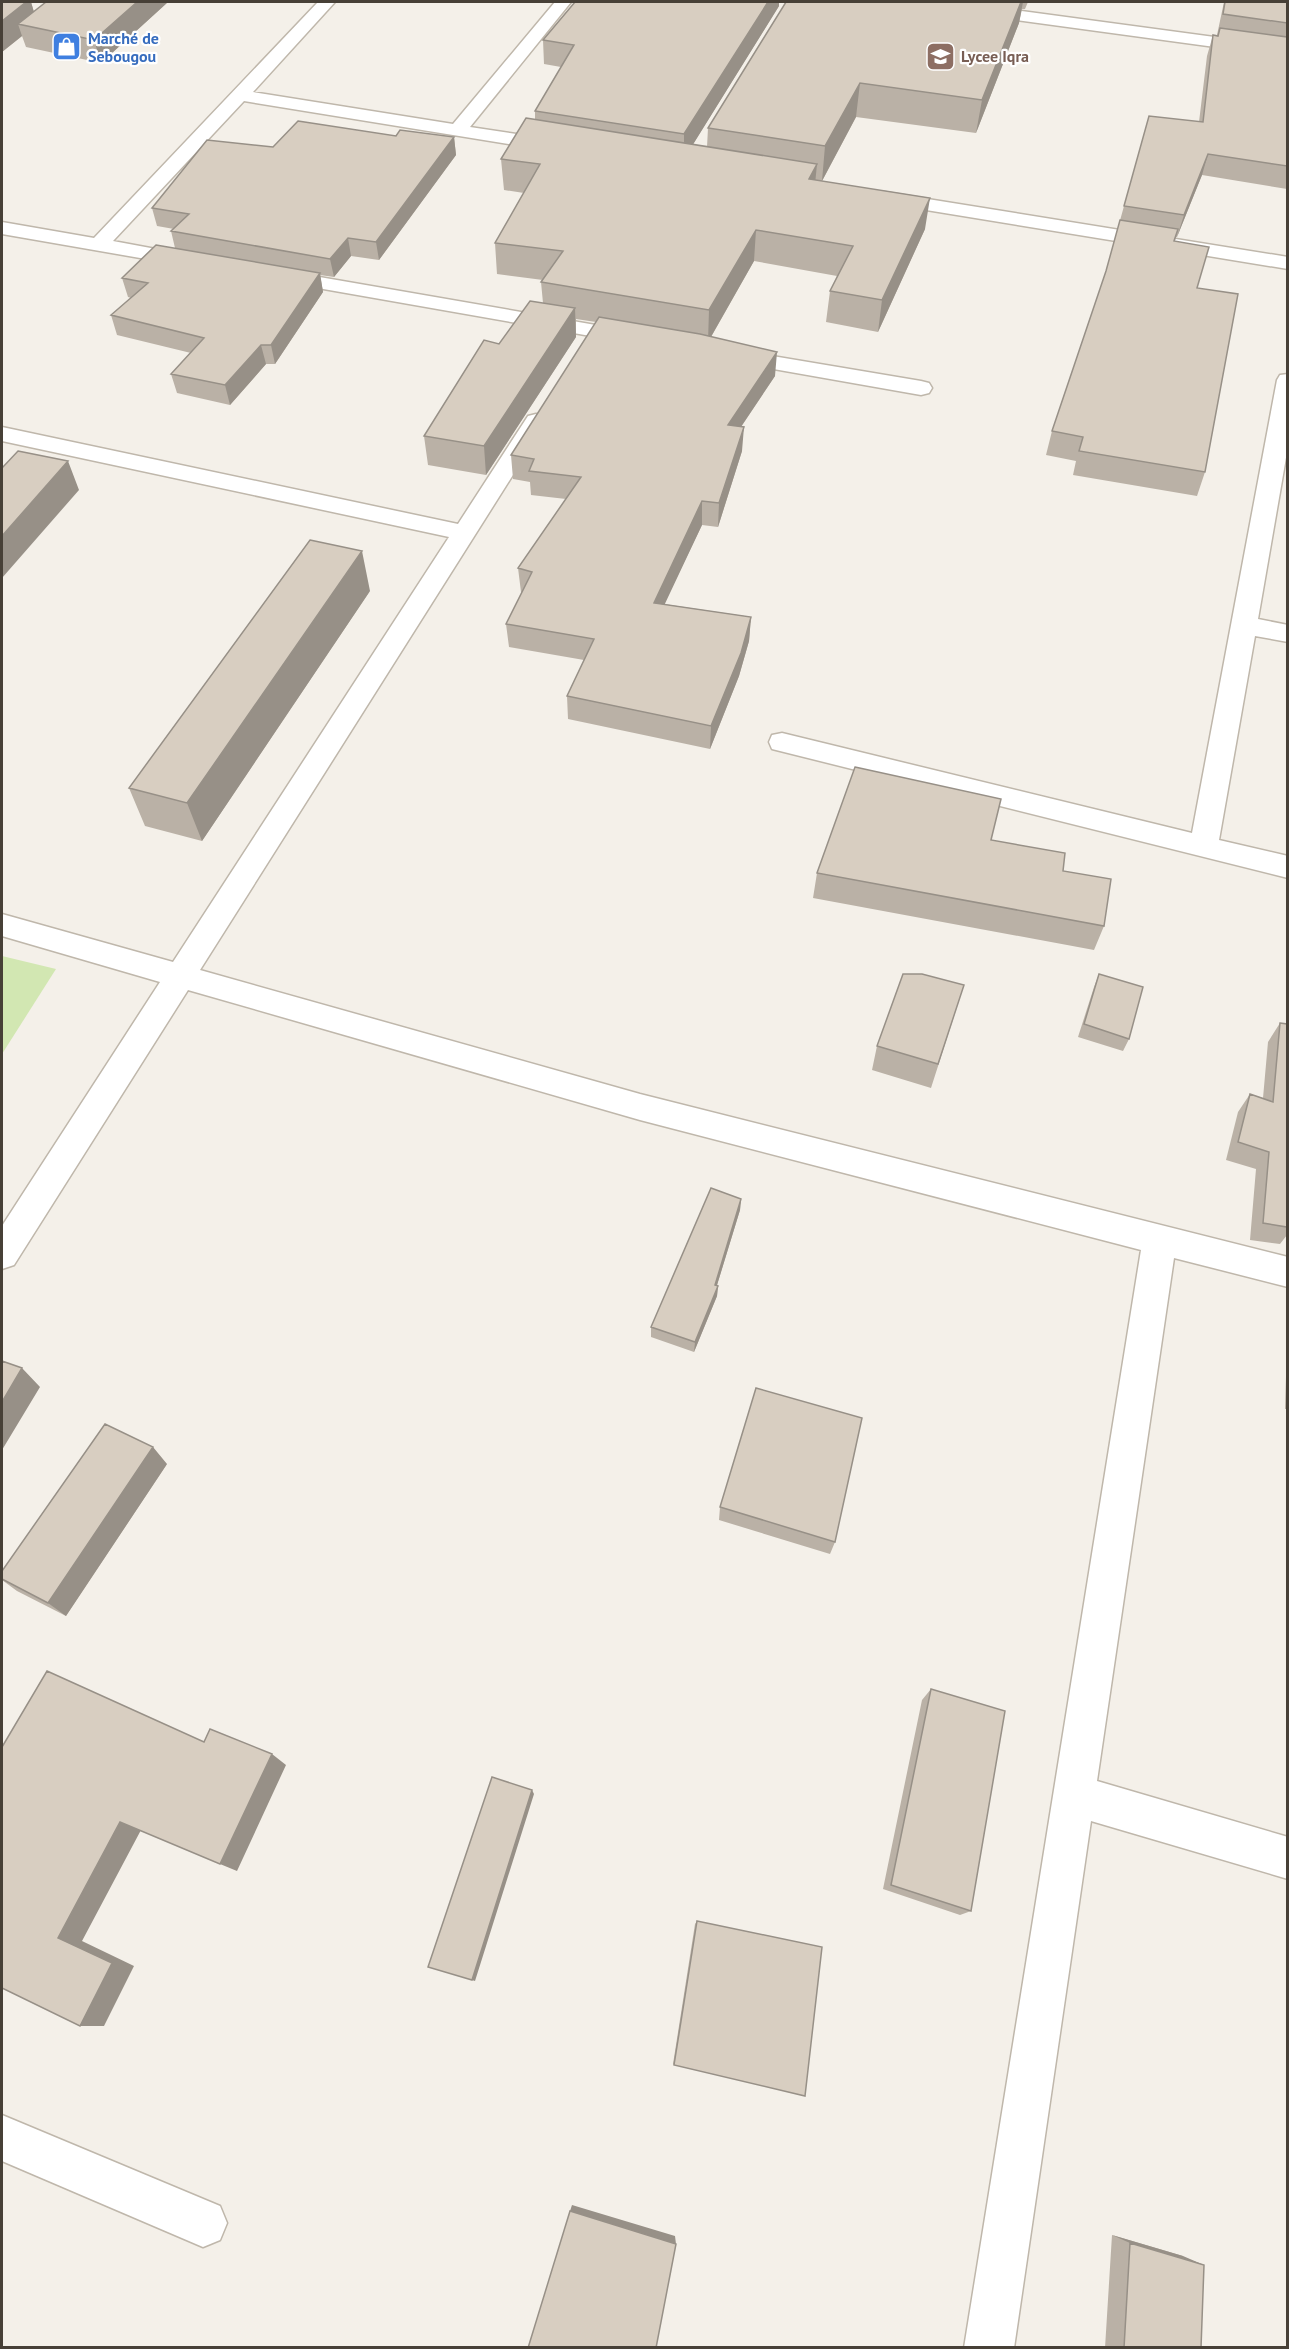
<svg xmlns="http://www.w3.org/2000/svg" width="1289" height="2349" viewBox="0 0 1289 2349" font-family="'PT Sans',sans-serif">
<rect width="100%" height="100%" fill="#f4f0e9"/>
<path fill="#d2e7b2" d="M2,956L56,969L2,1054Z"/>
<g fill="none" stroke-linecap="round" stroke-linejoin="round">
<defs>
<path id="street" d="M318,2H335L253,92L453,124L555,2H571L470,127L557,140L566,146L557,152L244,101L113,241L199,257L202,261L199,265L192,267L2,234V222L94,238Z
M913,2H954L1288,47V57L921,7Z
M884,192L1288,257V269L877,202L874,198L877,194Z
M279,270L636,332L644,333L647,338L644,343L636,344L272,280L269,276L272,272Z
M731,349L921,381L929,383L932,388L929,393L921,395L723,360L720,355L723,350Z
M1288,374V446L1258,619L1288,625V642L1255,636L1219,840L1288,856V878L772,749L769,742L772,735L782,733L1192,833L1277,380L1280,375Z
M536,414L544,416L547,421L200,970L640,1094L1288,1257V1287L1174,1258L1097,1781L1288,1837V1879L1091,1821L1014,2348H964L1141,1250L640,1120L188,990L14,1265L2,1269V1226L160,982L2,936V914L173,962L449,537L2,441V427L458,524L528,416Z
M2,2115L220,2206L227,2223L220,2240L203,2247L2,2161Z"/>
</defs>
<use href="#street" stroke="#bfb7ab" stroke-width="3"/>
<use href="#street" fill="#fff" fill-rule="evenodd"/>
</g>
<path fill="#bab1a6" d="M2,2H31L34,12L168,2L101,63L26,47L22,36L2,52Z
M786,2H1028L1025,9H1022L1019,23L976,133L856,117L822,181L925,229L878,332L826,322L830,291L837,276L754,261L711,337L775,376L741,427L742,451L718,527L702,525L664,604L751,617L749,641L739,676L710,749L568,719L567,696L584,660L509,647L506,624L522,593L521,592L518,568L566,499L531,495L530,482L513,479L511,455L596,322L576,319V337L486,475L428,465L424,436L499,344L543,303L541,282L543,280L497,274L495,243L524,193L504,190L501,159L535,120V111L561,67L544,64L543,40L779,6L693,144L707,147L708,128Z
M1224,2H1287V189L1202,175L1177,237H1176L1175,241L1197,288L1205,472L1197,496L1073,475L1076,461L1046,455L1052,431L1106,271L1149,116L1199,122L1207,56L1213,35L1217,36V35Z
M396,136L454,137L456,155L379,260L351,256L334,277L320,275L323,292L275,364H266L230,405L177,393L171,374L191,353L117,335L111,315L131,298L128,297L122,278L175,248L171,231L174,229L157,226L152,208L273,147Z
M370,591L202,841L145,826L129,788Z
M991,840L1063,871L1104,926L1094,950L813,898L817,873Z
M1099,974L1129,1039L1123,1051L1078,1037L1094,987Z
M964,985L931,1088L872,1070L877,1046Z
M1280,1023L1287,1024V1235L1280,1244L1250,1240L1256,1169L1226,1160L1238,1112L1250,1094L1263,1098L1268,1042Z
M741,1199L740,1210L717,1285L718,1286L717,1296L694,1352L651,1337V1327Z
M1287,1344V1409H1285Z
M167,1464L66,1616L17,1591L2,1580V1571Z
M720,1507L835,1542L830,1554L719,1520Z
M931,1689L971,1911L960,1915L883,1889L922,1700Z
M697,1921L674,2065L673,2064L695,1924Z
M1112,2235L1183,2256L1201,2348H1105Z"/>
<path fill="#979087" d="M26,2H31L37,23L18,24L22,36L2,52V21Z
M137,2H168L101,63L94,40Z
M768,2H779V6L684,159V134Z
M1021,2H1023L1019,23L976,133L982,100Z
M860,83L856,117L822,181L825,146Z
M454,137L456,155L379,260L376,242Z
M1208,154L1202,175L1177,237L1184,215Z
M817,164L814,195L809,179Z
M930,198L925,229L878,332L882,300Z
M756,230L754,261L708,342L709,310Z
M348,238L351,256L334,277L330,259Z
M320,273L323,292L275,364L271,345Z
M575,308L576,337L486,475L484,446Z
M261,345L266,364L230,405L225,385Z
M777,352L775,376L726,449L728,425Z
M744,427L742,451L718,527L719,503Z
M68,461L79,490L2,578V536Z
M702,501V525L654,627V603Z
M362,551L370,591L202,841L187,803Z
M751,617L749,641L739,676L710,749L711,726Z
M741,1199L740,1210L714,1295L715,1285Z
M718,1286L717,1296L694,1352L695,1342Z
M22,1368L40,1387L2,1450V1402Z
M153,1447L167,1464L66,1616L48,1603Z
M272,1754L286,1765L237,1871L220,1864Z
M532,1790L534,1794L475,1981L472,1980Z
M120,1822L141,1830L82,1941L134,1966L104,2026H80L58,1938Z
M572,2205L675,2236L676,2244L570,2211Z
M1112,2235L1183,2256L1204,2265L1130,2243Z"/>
<path fill="#d8cec1" stroke="#979087" stroke-width="1.5" d="M2,2H26L2,21Z
M46,2H137L94,40L18,24Z
M575,2H768L684,134L535,111L574,45L543,40Z
M786,2H1021L982,100L860,83L825,146L708,128Z
M1225,2H1287V23L1223,14Z
M1220,28L1287,37V166L1208,154L1184,215L1124,206L1149,116L1203,122L1213,35L1218,36Z
M526,118L817,164L809,179L930,198L882,300L830,291L853,246L756,230L709,310L541,282L563,251L495,243L540,164L501,159Z
M298,121L396,136L400,130L454,137L376,242L348,238L330,259L171,231L189,214L152,208L207,140L273,147Z
M1120,220L1178,229L1174,241L1209,247L1197,288L1238,294L1205,472L1079,451L1083,437L1052,431L1106,271Z
M156,245L320,273L271,345H261L225,385L171,374L204,338L111,315L148,283L122,278Z
M530,301L575,308L484,446L424,436L484,340L499,344Z
M599,317L700,334L777,352L728,425L744,427L719,503L702,501L654,603L751,617L741,653L711,726L567,696L594,639L506,624L532,572L518,568L581,477L529,471L534,459L511,455Z
M18,451L68,461L2,536V468Z
M310,540L362,551L187,803L129,788Z
M855,767L1001,799L991,840L1065,853L1063,871L1111,879L1104,926L817,873Z
M903,974H922L964,985L938,1064L877,1046Z
M1099,974L1143,987L1129,1039L1084,1024Z
M1280,1023L1287,1024V1227L1263,1223L1269,1152L1238,1142L1250,1094L1273,1102Z
M711,1188L741,1199L715,1285L718,1286L695,1342L651,1327Z
M2,1361L22,1368L2,1402Z
M756,1388L862,1418L835,1542L720,1507Z
M105,1424L153,1447L48,1603L2,1579V1571Z
M47,1671L204,1742L210,1729L272,1754L220,1864L120,1822L58,1938L112,1963L80,2026L2,1988V1747Z
M931,1689L1005,1711L971,1911L891,1885Z
M492,1777L532,1790L472,1980L428,1967Z
M697,1921L822,1947L805,2096L674,2065Z
M570,2211L676,2244L656,2348H578L575,2347L574,2348H528Z
M1130,2243L1204,2265L1201,2348H1124Z"/>
<defs>
<symbol id="shop-square" viewBox="-11 -11 22 22"><rect x="-9" y="-9" width="18" height="18" rx="4" fill="#3f7fe0" stroke="#fff"/><path d="M-5-2.5h2.3a2.7 3.5 0 0 1 5.4 0H5L5.5 6h-11ZM-1.5-2.5h3a1.5 2.3 0 0 0-3 0Z" fill="#fff"/></symbol>
<symbol id="school-square" viewBox="-11 -11 22 22"><rect x="-9" y="-9" width="18" height="18" rx="4" fill="#8d6e63" stroke="#fff"/><path d="M0-5L7-2L0 1L-7-2ZM-4 1L0 2.5L4 1V4Q0 6-4 4Z" fill="#fff"/></symbol>
</defs>
<g fill-rule="evenodd">
<use href="#shop-square" x="50" y="30" width="33" height="33"/>
<use href="#school-square" x="924" y="40" width="33" height="33"/>
</g>
<g text-anchor="middle" stroke-width="4.5" stroke-linejoin="round" paint-order="stroke">
<g font-size="16" font-weight="bold" fill="#366cbe" stroke="#fff" text-anchor="start">
<text x="88" y="44">Marché de<tspan x="88" dy="18">Sebougou</tspan></text>
</g>
<g font-size="16" font-weight="bold" fill="#785e54" stroke="#fff" text-anchor="start">
<text x="961" y="62">Lycee Iqra</text>
</g>
</g>
<rect width="1289" height="2349" fill="none" stroke="#474037" stroke-width="6"/>
</svg>
